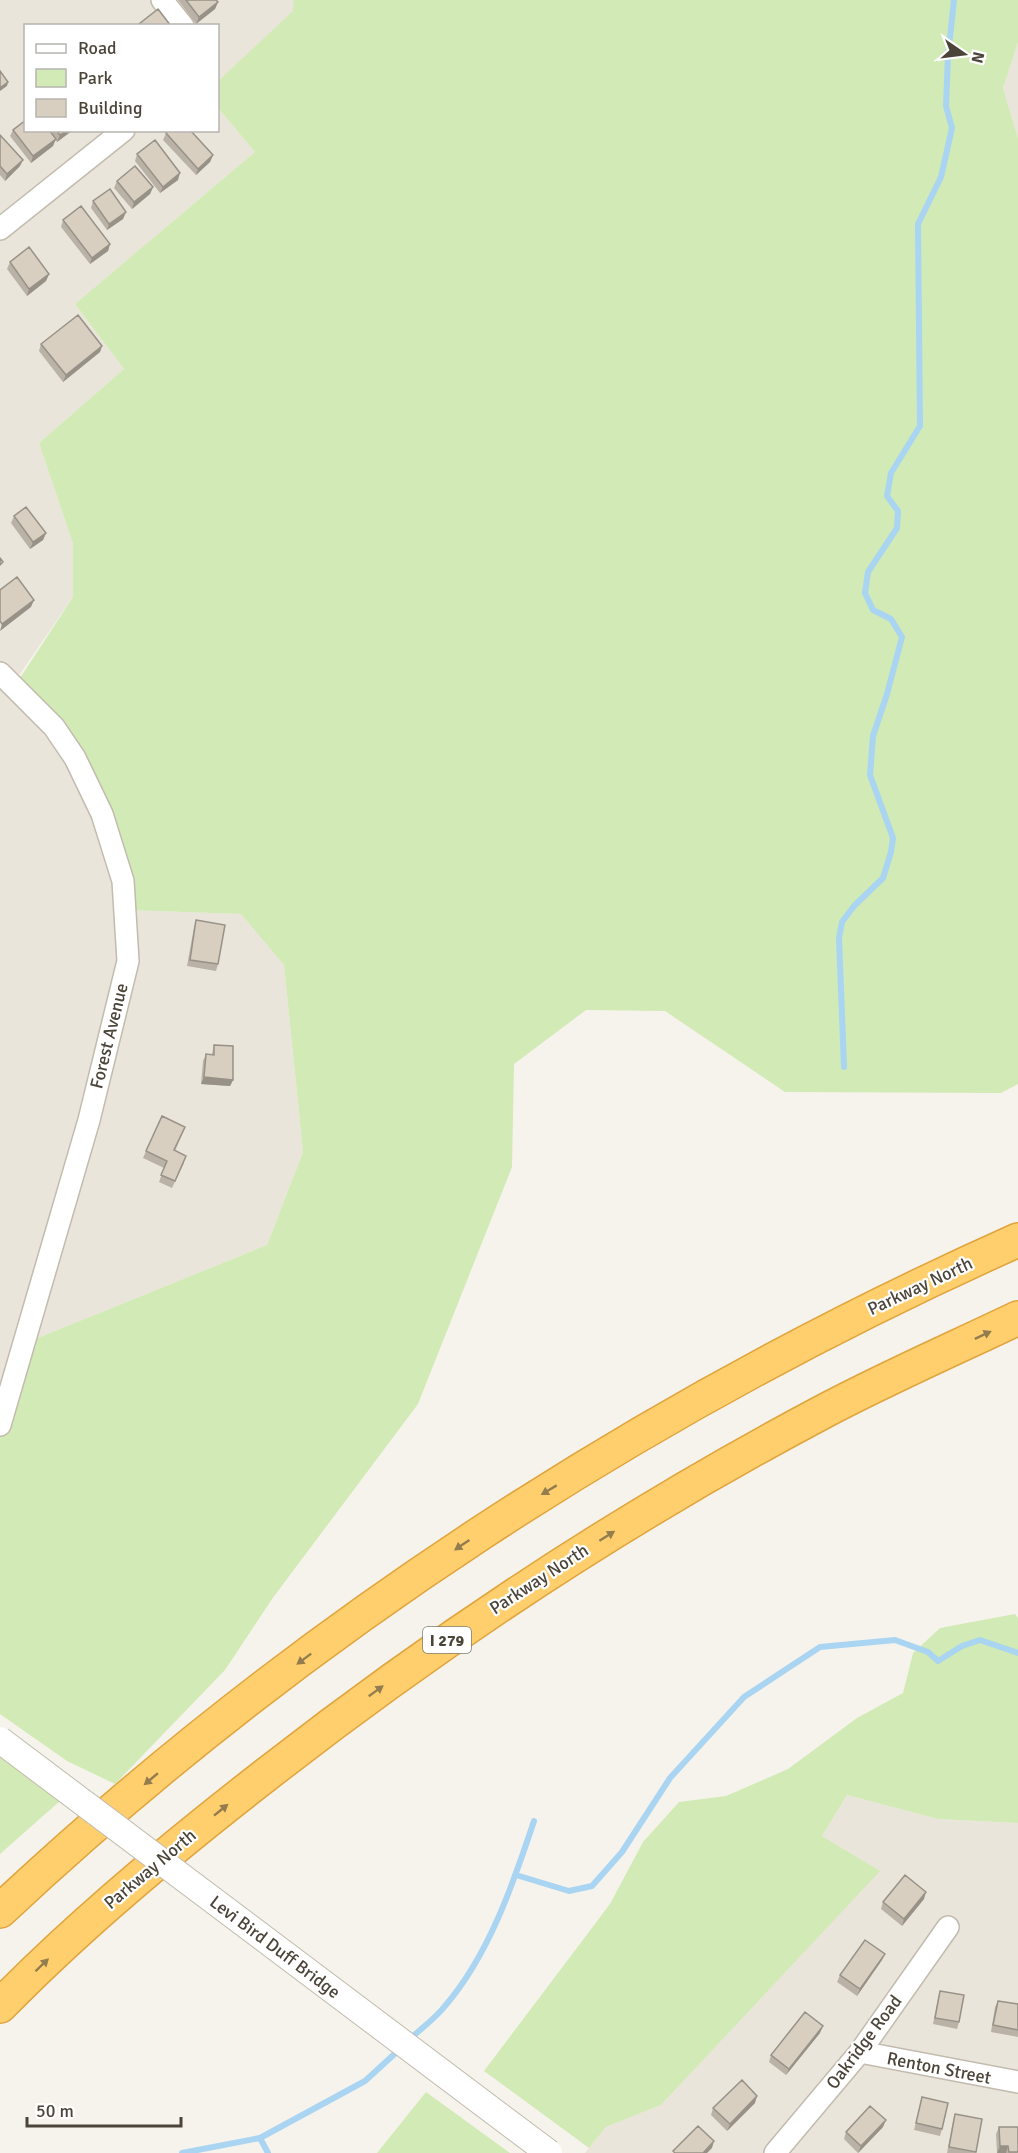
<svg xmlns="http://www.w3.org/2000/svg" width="1018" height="2153" viewBox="0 0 1018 2153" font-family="Signika,sans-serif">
<rect width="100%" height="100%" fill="#f6f3ec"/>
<path fill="#eae5da" d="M0,0H294V11L218,81V26H26V130H218V108L255,152L75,304L124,369L39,443L73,544V597L13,684L75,758L127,910L241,914L284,965L303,1152L267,1245L23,1344L0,1425Z
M1018,42V138L1003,88Z
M847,1795L938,1819L1018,1823V2153H585L606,2127L661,2105L879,1871L822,1836Z"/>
<path fill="#d2eab5" d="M294,0H1018V42L1003,88L1018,138V1084L1001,1093L785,1092L665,1011L586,1010L514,1064L512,1167L418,1404L272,1599L225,1670L115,1784L67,1761L0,1714V1425L23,1344L267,1245L303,1152L284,965L241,914L127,910L102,814L13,684L22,675L73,597V544L39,443L124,369L75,304L255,152L218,108V81L293,11Z
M1015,1614L1018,1618V1823L938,1819L847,1795L822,1836L880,1871L661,2105L606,2127L589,2148L484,2071L610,1904L643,1842L679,1802L726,1796L788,1769L857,1718L903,1693L913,1653L940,1628Z
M0,1740L69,1793L0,1854Z
M426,2092L510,2153H377Z"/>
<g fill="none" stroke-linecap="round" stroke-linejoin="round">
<path stroke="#a9d4f2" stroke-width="6" d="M844,1067L839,938L842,922L854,906L883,878L891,852L893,838L870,775L873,736L887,694L902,637L891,619L873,610L865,593L868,572L897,528L898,511L887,496L891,473L920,426L918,224L941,177L952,128L946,106L948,56L954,0
M516,1875L569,1891L592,1886L622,1852L670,1778L744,1697L820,1647L895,1640L928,1652L938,1661L962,1646L980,1640L1018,1653
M408,2041C420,2029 435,2019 445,2006C489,1955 513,1884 534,1821
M260,2138L268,2153
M182,2153L260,2138L365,2081L401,2048"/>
<defs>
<path id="minor" d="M162,0L183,26
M0,229L124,130
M0,673L54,727L75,758L102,814L123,881L128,961L89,1120L0,1425
M860,2052L1018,2082
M775,2153L860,2052L948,1927"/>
<path id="motorway" d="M0,1911C297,1632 646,1406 1018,1240
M0,2006C82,1922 174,1846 267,1774C440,1639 623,1518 817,1415C882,1380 951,1350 1018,1318"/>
</defs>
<use href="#minor" stroke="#c2bbae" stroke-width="24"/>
<use href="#motorway" stroke="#e0a43c" stroke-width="36"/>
<use href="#minor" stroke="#fff" stroke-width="21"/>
<use href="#motorway" stroke="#ffcf6e" stroke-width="33"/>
<defs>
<path id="tertiary-bridge" d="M0,1740L549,2153"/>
</defs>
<use href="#tertiary-bridge" stroke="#c2bbae" stroke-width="28" stroke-linecap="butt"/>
<use href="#tertiary-bridge" stroke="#fff" stroke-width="26"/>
</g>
<path fill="#bab2a6" d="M178,0H216L218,2L215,9L196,24Z
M13,130H73L57,142L55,140L53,146L31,163L10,136Z
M166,133L213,155L210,162L196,175L163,140Z
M0,135L20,166L5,181L0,175Z
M137,154L178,180L160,193L135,161Z
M117,181L153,187L150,194L132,209L114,188Z
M93,201L126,212L123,219L107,230L91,208Z
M63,220L110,244L108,251L90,264L61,227Z
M10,262L49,274L46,281L27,296L7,269Z
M41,344L102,346L100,352L63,382L39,351Z
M14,516L46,533L43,540L30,549L11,523Z
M196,920L218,964L216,971L187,966L194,927Z
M214,1045L233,1080L230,1086L201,1084L203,1061L206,1054H212Z
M185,1127L175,1151L184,1163L172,1188L159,1182L164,1168L143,1158L146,1151Z
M924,1899L902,1926L881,1909L883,1902Z
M882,1960L857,1996L837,1982L840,1975Z
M940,1991L959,2022L957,2029L933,2024L938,1998Z
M998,2001L1018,2004V2037L991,2032L995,2007Z
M820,2033L786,2075L769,2062L771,2055Z
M922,2097L942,2129L940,2136L914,2130Z
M755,2103L727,2131L711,2115L713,2108Z
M955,2114L982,2119L976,2153H947L953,2121Z
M883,2127L858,2153L844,2139L846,2132Z
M999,2127L1018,2153H997L996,2134Z"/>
<path fill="#979187" d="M218,2L215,9L196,24L199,17Z
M8,82L7,86L0,91V88Z
M67,130H73L57,142L60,135Z
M56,139L53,146L31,163L33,156Z
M213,155L210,162L196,175L198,169Z
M23,160L20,166L5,181L7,174Z
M180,173L178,180L160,193L163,187Z
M153,187L150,194L132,209L134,202Z
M126,212L123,219L107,230L109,224Z
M110,244L108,251L90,264L92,258Z
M49,274L46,281L27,296L29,289Z
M102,346L100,352L63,382L66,375Z
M46,533L43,540L30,549L33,542Z
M34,600L31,607L0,631L2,624Z
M204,1077L233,1080L230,1086L201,1084Z
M926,1892L924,1899L902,1926L904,1919Z
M885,1954L882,1960L857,1996L860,1989Z
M823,2026L820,2033L786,2075L789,2069Z
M757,2096L755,2103L727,2131L730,2124Z
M886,2120L883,2127L858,2153L861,2146Z
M714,2141L712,2148L707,2153H703Z
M1000,2146H1008L1006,2153H997Z"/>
<path fill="#d8cfc1" stroke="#979187" stroke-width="1.5" d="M186,0H216L218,2L199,17Z
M158,9L171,26H140L139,24Z
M0,71L8,82L0,88Z
M26,120V130H49L56,139L33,156L13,130Z
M56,130H67L60,135Z
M169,130H190L213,155L198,169L166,133Z
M0,135L23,160L7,174L0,166Z
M155,140L180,173L163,187L137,154Z
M135,166L153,187L134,202L117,181Z
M110,189L126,212L109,224L93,201Z
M81,206L110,244L92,258L63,220Z
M29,247L49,274L29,289L10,262Z
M78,315L102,346L66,375L41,344Z
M26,507L46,533L33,542L14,516Z
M0,558L3,562L0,565Z
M17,577L34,600L2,624L0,621V590Z
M196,920L225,925L218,964L190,960Z
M214,1045L233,1046V1080L204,1077L206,1054L214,1055Z
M162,1116L185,1127L174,1150L186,1156L175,1181L161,1175L167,1161L146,1151Z
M905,1875L926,1892L904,1919L883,1902Z
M865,1940L885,1954L860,1989L840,1975Z
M940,1991L964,1995L959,2022L935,2018Z
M998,2001L1018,2004V2030L993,2025Z
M805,2012L823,2026L789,2069L771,2055Z
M742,2080L757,2096L730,2124L713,2108Z
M922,2097L948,2103L942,2129L916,2123Z
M870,2106L886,2120L861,2146L846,2132Z
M955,2114L982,2119L976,2152L949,2147Z
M698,2126L714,2141L703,2153H675L673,2151Z
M999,2127H1018V2152H1009L1008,2146H1000Z"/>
<defs><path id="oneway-solid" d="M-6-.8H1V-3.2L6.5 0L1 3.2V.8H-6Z" transform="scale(1.5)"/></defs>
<g fill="#937c4e">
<use href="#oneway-solid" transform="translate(983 1335) rotate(-25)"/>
<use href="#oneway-solid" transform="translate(549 1490) rotate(149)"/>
<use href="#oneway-solid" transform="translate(607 1536) rotate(-32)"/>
<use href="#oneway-solid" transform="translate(462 1545) rotate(146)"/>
<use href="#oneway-solid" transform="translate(304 1659) rotate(143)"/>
<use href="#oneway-solid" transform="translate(376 1691) rotate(-36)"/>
<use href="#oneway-solid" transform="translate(151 1779) rotate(140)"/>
<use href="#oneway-solid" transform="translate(221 1810) rotate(-39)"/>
<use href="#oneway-solid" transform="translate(42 1965) rotate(-44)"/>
</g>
<g text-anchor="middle" stroke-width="4.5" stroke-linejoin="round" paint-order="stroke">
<rect fill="#fff" stroke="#817c74" stroke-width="1.5" x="423" y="1627" width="48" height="26" rx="4.5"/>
<g font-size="16" font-weight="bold" fill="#4b4439">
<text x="447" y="1646">I 279</text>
</g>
<g font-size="18" fill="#4b4439" stroke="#fff">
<text transform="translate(109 1036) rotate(-76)" y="6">Forest Avenue</text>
<text transform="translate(920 1286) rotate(-25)" y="6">Parkway North</text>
<text transform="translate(539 1579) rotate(-33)" y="6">Parkway North</text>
<text transform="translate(150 1869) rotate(-40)" y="6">Parkway North</text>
<text transform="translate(275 1947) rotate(37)" y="6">Levi Bird Duff Bridge</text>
<text transform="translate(864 2042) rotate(-53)" y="6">Oakridge Road</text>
<text transform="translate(939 2068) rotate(11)" y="6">Renton Street</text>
</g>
</g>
<rect x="24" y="24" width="195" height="108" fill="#ffffff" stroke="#b7b4b0" stroke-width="1.5"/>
<rect x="36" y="44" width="30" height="9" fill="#ffffff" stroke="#b7b4b0" stroke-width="1.5"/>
<text x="78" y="54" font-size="18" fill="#4b4439">Road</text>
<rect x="36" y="69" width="30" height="18" fill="#d2eab5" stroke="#b7b4b0" stroke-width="1.5"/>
<text x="78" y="84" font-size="18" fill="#4b4439">Park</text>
<rect x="36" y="99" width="30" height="18" fill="#d8cfc1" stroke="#b7b4b0" stroke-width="1.5"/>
<text x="78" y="114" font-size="18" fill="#4b4439">Building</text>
<g transform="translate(964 54) rotate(104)" stroke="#ffffff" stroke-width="4.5" paint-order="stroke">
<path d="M0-4.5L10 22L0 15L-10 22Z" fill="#4b4439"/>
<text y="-9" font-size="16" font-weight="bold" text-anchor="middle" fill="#4b4439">N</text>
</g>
<path d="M27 2117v9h154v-9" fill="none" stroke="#4b4439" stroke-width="3"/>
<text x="36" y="2117" font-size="18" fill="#4b4439" stroke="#ffffff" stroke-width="4.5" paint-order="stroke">50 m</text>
</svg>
